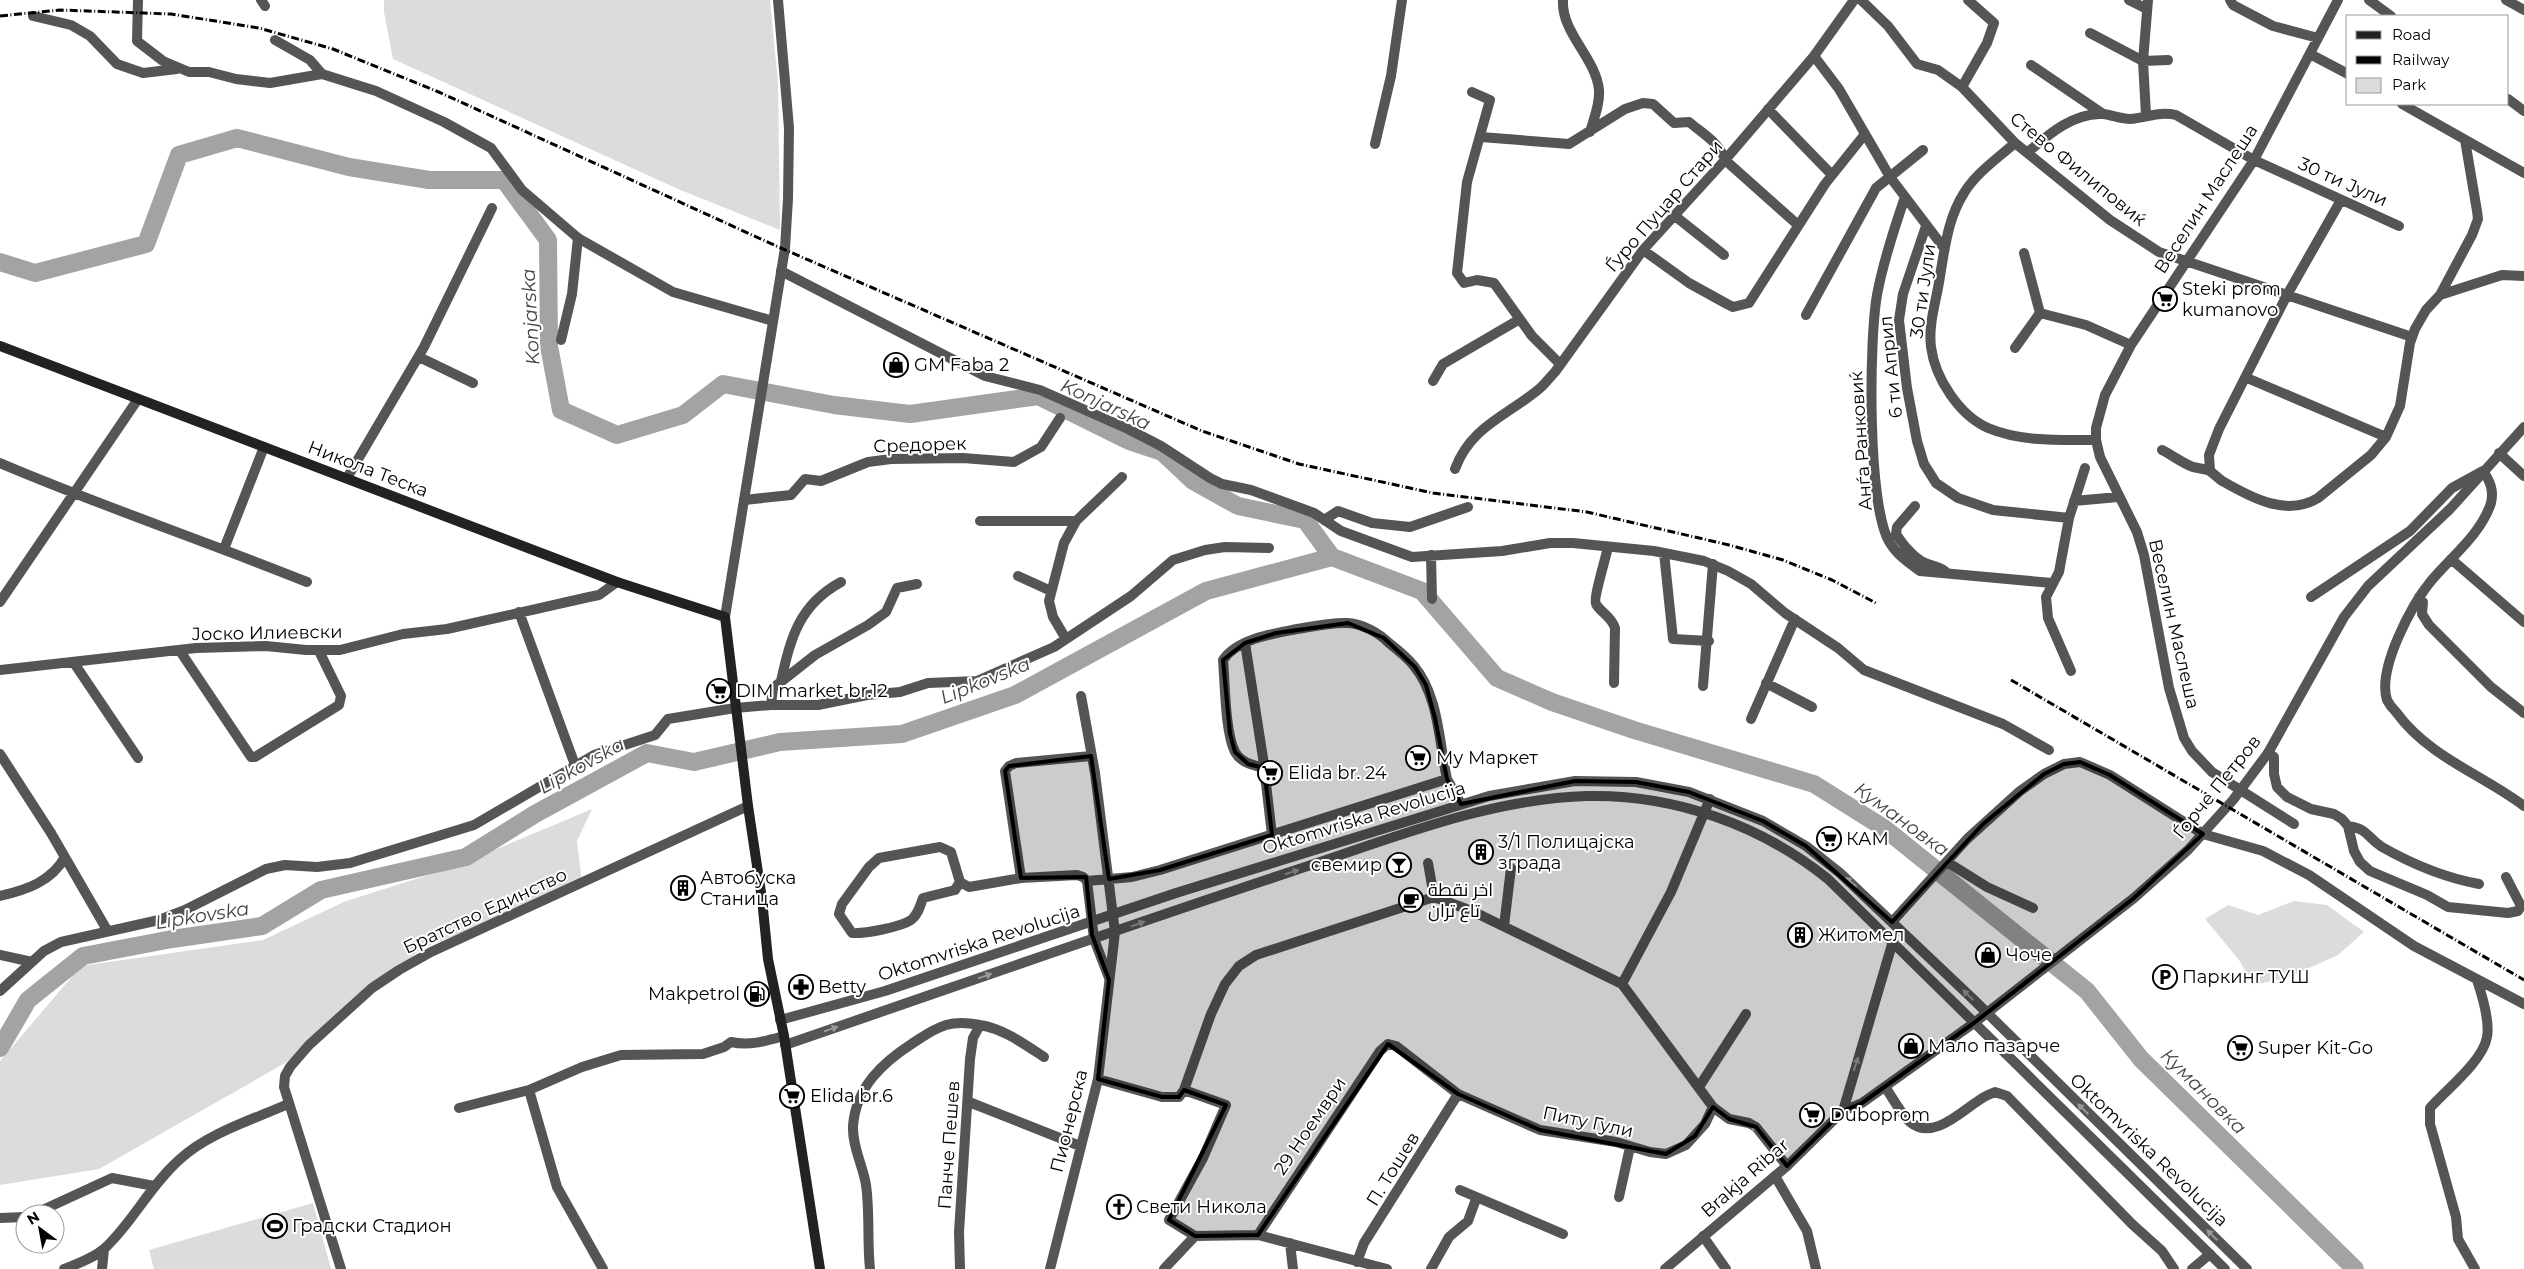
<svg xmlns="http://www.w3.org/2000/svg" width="2524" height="1269" viewBox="0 0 2524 1269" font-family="Montserrat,Cairo,sans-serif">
<rect width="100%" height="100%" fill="#fff"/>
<path fill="#dcdcdc" d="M384,0H770L778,83L780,230L678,189L393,59L384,12Z
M592,809L577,841L582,884L421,949L287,1062L99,1169L0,1185V1061L81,966L263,940L346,901L454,867Z
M2294,901L2327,905L2364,932L2338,955L2287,978L2253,985L2239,960L2205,919L2228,905L2258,915Z
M313,1203L331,1269H154L149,1250Z"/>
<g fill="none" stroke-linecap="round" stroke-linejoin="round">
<path stroke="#a3a3a3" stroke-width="18" d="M0,262L35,273L146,244L179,155L237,138L349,167L429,180H504L548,240L549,346L561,410L617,435L683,415L723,384L834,405L910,414L1038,396L1129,441L1162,452L1193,481L1238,506L1305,520L1332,557
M1332,557L1422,591L1497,678L1552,702L1634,730L1814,784L1884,828L2087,991L2141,1059L2355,1269
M0,1048L28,1000L83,956L172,939L262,926L321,890L466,857L535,814L647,753L694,762L780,742L902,734L1015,695L1206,591L1332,557"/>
<path stroke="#555" stroke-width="10" d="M261,0L265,6
M1563,0C1561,33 1596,58 1599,90C1600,104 1594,118 1590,132
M1861,0L1888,26L1917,64L1938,70L1962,87L2015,143L2110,220L2159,252L2412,337
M2129,0L2147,9
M2230,0L2233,5L2273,26L2318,38
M2369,0L2391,16
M2506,0L2524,10
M33,16L71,25L90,36L117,64L143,73L177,69
M2090,33L2143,61L2168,60
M275,40L310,60L322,74
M2310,54L2348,74
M1814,56L1839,89L1890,177L1944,248
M2031,65L2103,114
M1962,87L1987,43L1994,23L1968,0
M1472,92L1490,100L1467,182L1457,273L1464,283L1477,280L1494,283L1532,336L1560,364
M2508,99L2524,111
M2402,104L2524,173
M1768,109L1832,175
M2146,115L2143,61L2148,0
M1481,137L1569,144L1625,109L1643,103L1653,104L1674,123L1689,122C1702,133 1720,143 1725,160L1798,225
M2015,143C1998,158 1976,173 1964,193C1948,218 1945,247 1940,276C1937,299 1928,323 1931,347C1935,378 1959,415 1988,428C2021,442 2061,440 2096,440
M1375,144L1391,76L1402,0
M2028,152C2048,135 2074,112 2103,114C2112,115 2121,119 2130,119C2146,118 2159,111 2176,115L2254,160L2399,226
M1905,197C1894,229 1883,262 1877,295C1869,340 1867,507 1890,543C1897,555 1909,563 1920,571L2052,583
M1675,216L1724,255
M1926,226L1903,294L1899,320L1907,388L1917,441L1924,464L1936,483L1958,498L1993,510L2069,518
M1643,250L1689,283L1727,304L1733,307L1749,303L1825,184L1865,134
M2024,253L2040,313
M781,271L985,376L1040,390L1128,429L1161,446L1210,478L1222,484L1251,490L1314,513L1341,531L1412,557L1502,551L1550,543H1573L1654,551L1704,561L1728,571L1751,584L1785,613L1838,648L1864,670L2003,724L2049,750
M2440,295L2502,275L2524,276
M1806,315L1876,188L1923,150
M561,340L572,294L578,238
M2015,348L2040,313L2086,325L2131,345
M419,357L473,383
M2247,378L2386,437
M1433,381L1443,364L1520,319
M2162,450C2172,455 2182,463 2193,467C2198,468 2203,469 2208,470C2214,473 2218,479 2224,482C2252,498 2287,517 2318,498L2371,455L2386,437L2400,406L2410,343L2415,329L2426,310L2440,295L2472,235L2478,219L2477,211L2465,140
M2499,453L2524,476
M0,463C101,506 205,541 307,582
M1455,469C1471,426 1507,416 1539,389C1545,384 1550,377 1555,372L1643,250L1725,160L1814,56L1854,0
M2210,471L2209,455L2219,429L2287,295L2341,200
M347,478L424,347L492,208
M744,500L791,495L805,479L821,481L868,462L891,459L963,458L1014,462L1041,447L1060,418
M2074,501L2118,497
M1915,506L1897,527L1896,534C1903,544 1910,554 1921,561C1929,566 1939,565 1946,572
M1324,520L1338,511L1372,523L1410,527L1468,507
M980,521H1076
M1608,547C1606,557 1593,599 1596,604C1601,613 1611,616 1615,628L1614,683
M224,549L264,447
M1664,553L1673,639L1709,641
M1431,555L1432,599
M2451,559L2524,622
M1018,576L1051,591
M2311,597L2410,531L2452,488L2483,471C2490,481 2494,490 2491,503C2481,534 2452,556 2431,581C2412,604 2377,669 2387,700C2389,704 2393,709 2396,712C2430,758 2480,773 2524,806
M2419,597L2423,602L2422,614L2429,625L2491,687L2524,713
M0,602L138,399
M519,612L575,765
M1066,639L1053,617L1049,601L1064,543L1076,521L1122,477
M1245,643L1263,758L1272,835
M180,651L251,757H255L339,705L341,696L319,651
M74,663L138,758
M0,670L196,648L266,646L306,650H340L403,634L447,629L589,597L599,595L617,582
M2071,671L2048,618L2046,597L2059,572L2069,518L2085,468
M781,681C791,637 799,605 841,582
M1766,683L1812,707
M1703,686L1713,564
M771,705L773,688L815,655L868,625L886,612L897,588L917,584
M1751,719L1795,619
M2268,753L2274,757V774L2277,787L2287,797L2311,809L2334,814L2342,819L2348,826L2354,851L2360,862L2370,871L2427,895L2448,907L2508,913L2518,911L2521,906L2506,877
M0,754L51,833L107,930
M1091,756L1016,763L1009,766L1005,771L1021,878L1077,875L1083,877L1087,881L1094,939L1109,978
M1264,768C1253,765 1241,763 1235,752C1225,733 1225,682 1223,660C1236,640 1270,634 1292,630C1310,627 1330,622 1348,623C1363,624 1379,633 1389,643C1398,650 1407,657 1414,666C1439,696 1439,743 1447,779
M2294,824L2212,772L2192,751L2184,738L2169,688L2144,555L2137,532L2100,457L2096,440V428L2105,395L2131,345L2254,160L2338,0
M2348,826C2369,829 2366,837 2382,847C2412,864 2446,878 2479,884
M1947,862L1987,887L2033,908
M1428,863L1434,897
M1087,881L1132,877L1160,870L1447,779L1461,804
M960,882L955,890L923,898C920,906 918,915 911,920C901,927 864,934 852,933L839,914L842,904L869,867L879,858L940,847L951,852L960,882L969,887L1021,878
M0,896C26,890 51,882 65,857
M1892,922L1967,839L2020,791L2044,774L2064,764L2080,762L2110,775L2203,834L2263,851L2309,875L2414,946L2524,1004
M1504,926L1511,868
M0,955L32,962
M1622,984L1671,892L1710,799
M0,991L44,951L61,942L159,920L185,910L266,869L285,865L317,867L350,863L474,825L594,755L655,735L668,719L735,708L771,705H818L867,695L900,692L928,683L977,681L1054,647L1131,596L1173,560L1205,550L1225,547L1269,548
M1098,1079L1162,1097H1179L1184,1090
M1699,1087L1746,1014
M1885,1087C1893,1098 1900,1113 1910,1122C1936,1143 1966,1105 1988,1095L1995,1092L2007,1096L2132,1224L2162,1251L2174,1269
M529,1090L557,1187L603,1269
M969,1102L1080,1146
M459,1108L529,1090L582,1067L621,1055L703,1054L724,1047L731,1042C750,1046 766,1041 784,1036
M1843,1111L1893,941
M1775,1176L1807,1231L1816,1269
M1460,1190L1563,1234
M1619,1197L1630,1147
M34,1214L112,1178L154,1186
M0,1218L25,1217
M1258,1235L1380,1051L1388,1044L1396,1046L1458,1094L1540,1130L1616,1142L1650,1152L1666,1154L1686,1145L1705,1124L1713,1107
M1195,1236L1169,1220L1203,1158L1226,1105L1184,1090L1211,1014L1225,984L1239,966L1256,955L1434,897L1472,911L1622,984L1713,1107L1729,1119L1749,1123L1756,1127L1787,1166
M1703,1236L1726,1269
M1290,1243L1293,1269
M1357,1262L1364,1243L1458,1094
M64,1269C77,1264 94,1258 105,1248C133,1222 149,1187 179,1160C208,1133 252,1120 288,1104
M102,1269L104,1249
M341,1269L284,1087L285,1076L290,1067L309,1045L372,988L399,970L431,952L748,806
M870,1269C867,1241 870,1213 866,1185C863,1166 852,1146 853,1126C856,1087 882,1063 913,1043C924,1036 933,1029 946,1025C956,1022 970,1023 980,1025C1004,1029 1024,1044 1044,1057
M960,1269L959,1232L970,1059L973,1038L980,1025
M1050,1269L1098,1079L1115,932L1095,773L1081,696
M1164,1269L1195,1236L1258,1235L1387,1269
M1431,1269L1449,1237L1468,1221L1476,1199
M2192,1269L2210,1254
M2475,1269L2458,1239L2456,1217L2430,1124V1108C2446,1090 2483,1061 2487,1037C2490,1021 2482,995 2477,980"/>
<path stroke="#555" stroke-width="10" d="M138,0L137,41L163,61L189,72H209L236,79L270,83L322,74L376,91L444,122L491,148L522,190L578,238L673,292L773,321
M725,617L785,248L788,199L789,128L778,0
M780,1020L885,991L1176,893L1489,796L1575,781L1636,782L1689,792L1763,821L1806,846L1840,873L1975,1001L2247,1269
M785,1045C954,987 1123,927 1293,871C1388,840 1486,799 1587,796C1674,794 1761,825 1828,879L2225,1269
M1665,1269L1787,1166L1843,1111L1862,1103L1974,1023L2134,898L2188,850L2233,800L2268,753L2344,617L2368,586L2450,509L2524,427"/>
<path stroke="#222" stroke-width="10" d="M0,346L617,582L725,617L748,806L762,899L768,959L784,1036L820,1269"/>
<path stroke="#000" stroke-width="3" stroke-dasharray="8 2.5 1 2.5" stroke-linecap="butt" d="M0,16L60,10L171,14L259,28L333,49L441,93L774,245L1202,431L1299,464L1433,493L1587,512L1729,545L1783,560L1832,580L1876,603
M2011,680L2524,980"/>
</g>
<defs><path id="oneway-solid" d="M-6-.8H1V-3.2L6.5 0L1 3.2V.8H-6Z" transform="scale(1.25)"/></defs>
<g fill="#999">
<use href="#oneway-solid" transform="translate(1292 872) rotate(-18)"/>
<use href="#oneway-solid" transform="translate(1851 882) rotate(-140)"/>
<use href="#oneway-solid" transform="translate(1138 924) rotate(-19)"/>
<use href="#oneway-solid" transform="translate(985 976) rotate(-19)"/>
<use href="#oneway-solid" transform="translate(1968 995) rotate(-136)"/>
<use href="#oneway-solid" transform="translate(831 1029) rotate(-19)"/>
<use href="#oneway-solid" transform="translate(1856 1064) rotate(-72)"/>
<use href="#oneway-solid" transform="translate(2083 1109) rotate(-136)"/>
<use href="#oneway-solid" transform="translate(1756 1129) rotate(-137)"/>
<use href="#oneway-solid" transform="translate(2212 1235) rotate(-136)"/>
</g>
<path fill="#000" fill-opacity="0.2" stroke="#000" stroke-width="4" stroke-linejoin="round" d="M1348,623L1384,638L1415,667L1426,685L1435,718L1447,779L1461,804L1575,781L1636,782L1689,792L1763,821L1806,846L1892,922L1983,824L2044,774L2064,764L2080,762L2110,775L2203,834L2134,898L1974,1023L1862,1103L1843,1111L1787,1166L1756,1127L1729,1119L1713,1107L1695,1136L1666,1154L1540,1130L1458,1094L1388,1044L1258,1235L1195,1236L1169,1220L1226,1105L1184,1090L1179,1097H1162L1098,1079L1109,980L1092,935L1086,877L1021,878L1005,771L1009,766L1091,756L1109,879L1160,870L1272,835L1264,768L1248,764L1235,752L1230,734L1223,660L1245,643L1276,633Z"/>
<defs>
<symbol id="supermarket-ring" viewBox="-11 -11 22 22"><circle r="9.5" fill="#fff" stroke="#000" stroke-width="1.5"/><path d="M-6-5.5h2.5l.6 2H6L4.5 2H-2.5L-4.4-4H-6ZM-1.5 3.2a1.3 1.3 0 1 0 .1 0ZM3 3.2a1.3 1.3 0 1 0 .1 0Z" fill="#000"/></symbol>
<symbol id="shop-ring" viewBox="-11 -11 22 22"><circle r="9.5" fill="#fff" stroke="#000" stroke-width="1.5"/><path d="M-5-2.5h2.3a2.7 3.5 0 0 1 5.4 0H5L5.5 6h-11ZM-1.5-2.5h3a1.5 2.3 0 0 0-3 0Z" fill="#000"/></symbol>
<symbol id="building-ring" viewBox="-11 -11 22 22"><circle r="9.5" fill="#fff" stroke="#000" stroke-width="1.5"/><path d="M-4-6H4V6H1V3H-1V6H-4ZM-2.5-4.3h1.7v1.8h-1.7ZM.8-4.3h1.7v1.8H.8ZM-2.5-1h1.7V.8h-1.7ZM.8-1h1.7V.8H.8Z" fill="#000"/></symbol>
<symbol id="bar-ring" viewBox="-11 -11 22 22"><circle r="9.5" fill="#fff" stroke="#000" stroke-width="1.5"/><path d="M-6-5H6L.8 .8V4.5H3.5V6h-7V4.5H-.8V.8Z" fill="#000"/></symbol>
<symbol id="cafe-ring" viewBox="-11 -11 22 22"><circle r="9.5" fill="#fff" stroke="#000" stroke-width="1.5"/><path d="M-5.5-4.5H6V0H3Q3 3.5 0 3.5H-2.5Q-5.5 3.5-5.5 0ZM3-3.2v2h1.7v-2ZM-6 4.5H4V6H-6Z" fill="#000"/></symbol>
<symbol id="parking-ring" viewBox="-11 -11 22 22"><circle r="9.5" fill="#fff" stroke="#000" stroke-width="1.5"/><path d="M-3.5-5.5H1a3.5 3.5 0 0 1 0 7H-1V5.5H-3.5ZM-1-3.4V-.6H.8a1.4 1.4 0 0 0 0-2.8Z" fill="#000"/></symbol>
<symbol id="pharmacy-ring" viewBox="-11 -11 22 22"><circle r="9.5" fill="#fff" stroke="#000" stroke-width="1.5"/><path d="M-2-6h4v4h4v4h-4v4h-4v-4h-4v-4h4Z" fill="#000"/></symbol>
<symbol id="fuel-ring" viewBox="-11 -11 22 22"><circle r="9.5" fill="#fff" stroke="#000" stroke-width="1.5"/><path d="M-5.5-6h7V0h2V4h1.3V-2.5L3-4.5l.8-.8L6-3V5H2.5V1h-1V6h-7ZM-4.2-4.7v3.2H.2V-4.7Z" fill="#000"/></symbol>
<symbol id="church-ring" viewBox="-11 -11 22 22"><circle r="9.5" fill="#fff" stroke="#000" stroke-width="1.5"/><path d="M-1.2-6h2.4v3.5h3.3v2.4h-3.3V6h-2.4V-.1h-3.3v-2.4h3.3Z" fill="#000"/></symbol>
<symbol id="stadium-ring" viewBox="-11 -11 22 22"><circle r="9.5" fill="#fff" stroke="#000" stroke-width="1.5"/><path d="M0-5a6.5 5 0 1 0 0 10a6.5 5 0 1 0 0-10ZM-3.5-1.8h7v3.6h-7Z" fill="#000"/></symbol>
</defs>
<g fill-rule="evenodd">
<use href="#supermarket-ring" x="2151" y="285" width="28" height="28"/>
<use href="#shop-ring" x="882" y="351" width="28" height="28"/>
<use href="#supermarket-ring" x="705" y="677" width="28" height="28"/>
<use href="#supermarket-ring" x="1404" y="744" width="28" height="28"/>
<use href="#supermarket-ring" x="1256" y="759" width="28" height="28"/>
<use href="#supermarket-ring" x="1815" y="825" width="28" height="28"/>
<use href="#building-ring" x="1467" y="838" width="28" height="28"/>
<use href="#bar-ring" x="1385" y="851" width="28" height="28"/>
<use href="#building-ring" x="669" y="874" width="28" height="28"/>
<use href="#cafe-ring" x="1397" y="886" width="28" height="28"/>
<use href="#building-ring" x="1786" y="921" width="28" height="28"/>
<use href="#shop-ring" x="1974" y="941" width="28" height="28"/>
<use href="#parking-ring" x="2151" y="963" width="28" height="28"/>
<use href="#pharmacy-ring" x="787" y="973" width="28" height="28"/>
<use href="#fuel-ring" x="743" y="980" width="28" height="28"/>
<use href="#shop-ring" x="1897" y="1032" width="28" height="28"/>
<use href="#supermarket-ring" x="2226" y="1034" width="28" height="28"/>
<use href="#supermarket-ring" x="778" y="1082" width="28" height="28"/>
<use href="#supermarket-ring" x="1798" y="1101" width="28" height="28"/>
<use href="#church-ring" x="1105" y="1193" width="28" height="28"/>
<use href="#stadium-ring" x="261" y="1212" width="28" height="28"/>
</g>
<g text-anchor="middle" stroke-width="4" stroke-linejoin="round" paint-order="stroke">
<g font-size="18" fill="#000" stroke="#fff">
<text transform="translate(2078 169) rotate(39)" y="6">Стево Филиповиќ</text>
<text transform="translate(2343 182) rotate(24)" y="6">30 ти Јули</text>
<text transform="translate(2206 199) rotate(-57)" y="6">Веселин Маслеша</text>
<text transform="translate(1664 206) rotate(-49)" y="6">Ѓуро Пуцар Стари</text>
<text transform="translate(1923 291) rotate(-82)" y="6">30 ти Јули</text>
<text transform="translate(1891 367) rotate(-96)" y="6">6 ти Април</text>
<text transform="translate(1861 441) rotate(-94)" y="6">Анѓа Ранковиќ</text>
<text transform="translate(920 445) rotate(-2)" y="6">Средорек</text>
<text transform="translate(368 469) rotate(21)" y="6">Никола Теска</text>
<text transform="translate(2174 624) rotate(77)" y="6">Веселин Маслеша</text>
<text transform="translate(267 633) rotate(-1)" y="6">Јоско Илиевски</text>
<text transform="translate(2217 787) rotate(-51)" y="6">Ѓорче Петров</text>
<text transform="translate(1364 818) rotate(-17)" y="6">Oktomvriska Revolucija</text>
<text transform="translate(485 911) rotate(-25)" y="6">Братство Единство</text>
<text transform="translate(979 943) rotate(-18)" y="6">Oktomvriska Revolucija</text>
<text transform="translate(1069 1121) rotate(-76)" y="6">Пионерска</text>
<text transform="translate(1588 1122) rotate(12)" y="6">Питу Гули</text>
<text transform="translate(1310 1126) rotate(-56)" y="6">29 Ноември</text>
<text transform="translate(949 1145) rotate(-86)" y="6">Панче Пешев</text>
<text transform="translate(2149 1150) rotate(44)" y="6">Oktomvriska Revolucija</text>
<text transform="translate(1393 1169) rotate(-58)" y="6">П. Тошев</text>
<text transform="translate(1745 1178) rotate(-41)" y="6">Brakja Ribar</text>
</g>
<g font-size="18" fill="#000" stroke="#fff" text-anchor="start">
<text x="2182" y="295">Steki prom<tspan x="2182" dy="21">kumanovo</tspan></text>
<text x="914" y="371">GM Faba 2</text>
<text x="736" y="697">DIM market br.12</text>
<text x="1436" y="764">Му Маркет</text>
<text x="1288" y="779">Elida br. 24</text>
<text x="1846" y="845">КАМ</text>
<text x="1498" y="848">3/1 Полицајска<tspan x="1498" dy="21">зграда</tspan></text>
<text x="1382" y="871" text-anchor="end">свемир</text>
<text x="700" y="884">Автобуска<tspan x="700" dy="21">Станица</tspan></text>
<text x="1428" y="896">اخر نقطة<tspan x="1428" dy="21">تاع تران</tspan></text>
<text x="1818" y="941">Житомел</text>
<text x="2006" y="961">Чоче</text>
<text x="2182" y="983">Паркинг ТУШ</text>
<text x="818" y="993">Betty</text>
<text x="740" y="1000" text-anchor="end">Makpetrol</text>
<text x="1928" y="1052">Мало пазарче</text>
<text x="2258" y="1054">Super Kit-Go</text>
<text x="810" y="1102">Elida br.6</text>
<text x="1830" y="1121">Duboprom</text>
<text x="1136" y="1213">Свети Никола</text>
<text x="292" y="1232">Градски Стадион</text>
</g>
<g font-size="19" font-style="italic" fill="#444" stroke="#fff">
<text transform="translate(530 317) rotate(-93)" y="7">Konjarska</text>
<text transform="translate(1106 404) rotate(25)" y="7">Konjarska</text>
<text transform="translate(985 680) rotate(-22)" y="7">Lipkovska</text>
<text transform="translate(581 765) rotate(-29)" y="7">Lipkovska</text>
<text transform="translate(1902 819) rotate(36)" y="7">Кумановка</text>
<text transform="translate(202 915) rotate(-9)" y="7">Lipkovska</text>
<text transform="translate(2204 1091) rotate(45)" y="7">Кумановка</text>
</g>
</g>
<rect x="2346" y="15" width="162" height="90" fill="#ffffff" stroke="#999999"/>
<rect x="2356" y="31" width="25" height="8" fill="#222222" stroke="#999999"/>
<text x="2392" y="40" font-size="15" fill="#000000">Road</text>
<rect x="2356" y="56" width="25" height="8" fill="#000000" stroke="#999999"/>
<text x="2392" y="65" font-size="15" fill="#000000">Railway</text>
<rect x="2356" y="78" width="25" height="15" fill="#dcdcdc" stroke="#999999"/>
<text x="2392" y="90" font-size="15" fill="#000000">Park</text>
<g transform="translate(40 1229) rotate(328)"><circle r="24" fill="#ffffff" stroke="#999999"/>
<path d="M0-4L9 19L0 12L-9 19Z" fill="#000000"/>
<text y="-8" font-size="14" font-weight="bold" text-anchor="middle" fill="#000000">N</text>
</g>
</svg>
